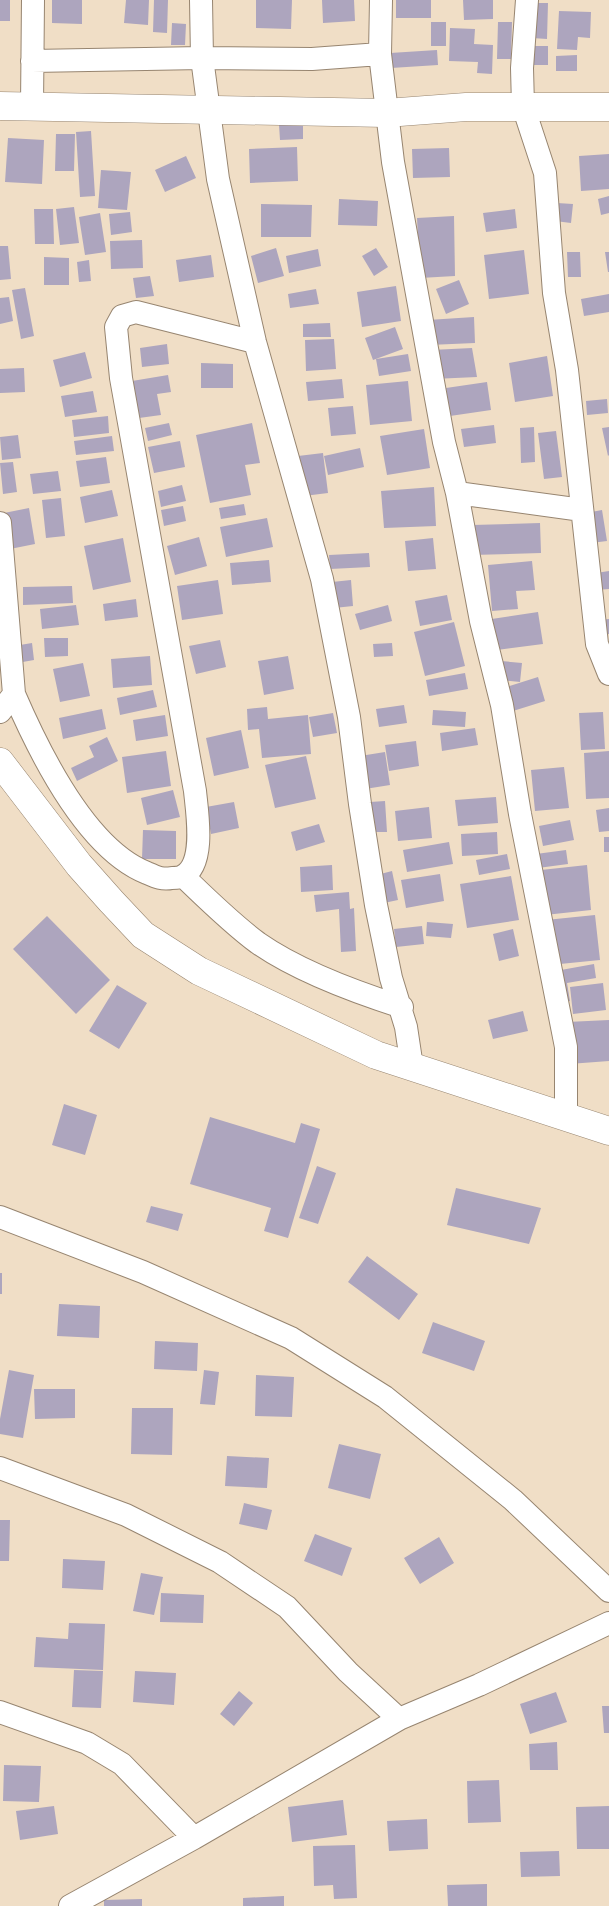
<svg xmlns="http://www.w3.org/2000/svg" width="609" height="1906" viewBox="0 0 609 1906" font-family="Lato,sans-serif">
<rect width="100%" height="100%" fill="#f0dec6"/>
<path fill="#ada5be" d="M0,0H10V21H0Z
M52,0H82V24L52,23Z
M126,0H149L148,25L124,23Z
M154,0H168L167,33L153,32Z
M256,0H292L291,29L256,28Z
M322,0H354L355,21L323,23Z
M396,0H431V18H396Z
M463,0H493V19L464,20Z
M533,3H548L547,39L532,38Z
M559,11L591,12L590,38L578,37L577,50L557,49Z
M431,22H446V46H431Z
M498,22H512L511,59H497Z
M172,23L186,24L185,45H171Z
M450,28L475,29L474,44L493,45L492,74L477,73L478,62L449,61Z
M531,46H548V65H532Z
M437,50L438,65L391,68L390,53Z
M577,55V71H556V56Z
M303,124V139L280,140L279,125Z
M91,131L95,196L80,197L76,132Z
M56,134H75L74,171H55Z
M8,138L44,140L42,184L5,182Z
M297,147L298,181L250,183L249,149Z
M449,148L450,177L413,178L412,149Z
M609,154V189L581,191L579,156Z
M186,156L196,178L165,192L155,170Z
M101,170L131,172L127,210L98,208Z
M609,196V213L601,215L598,199Z
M339,199L378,201L377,226L338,225Z
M557,203L573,204L571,223L555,221Z
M261,204L312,205L311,237H261Z
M74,207L79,243L60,245L56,209Z
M34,209H53L54,244H35Z
M515,209L517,228L486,232L483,213Z
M130,212L132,232L111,235L109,214Z
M100,213L106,252L85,255L79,217Z
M454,216L455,276L420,278L417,218Z
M142,240L143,268L111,269L110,241Z
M0,246H8L11,279L0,280Z
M276,248L284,276L258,283L251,256Z
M376,248L388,267L374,276L362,256Z
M318,249L321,266L289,273L286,256Z
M524,250L529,294L489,299L484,255Z
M567,252H580L581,277H568Z
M605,252H609V272H608Z
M211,255L214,277L179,282L176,260Z
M44,257L69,258V285H44Z
M89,260L91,281L79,282L77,262Z
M150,276L154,296L136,298L133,278Z
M459,280L469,304L446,314L436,289Z
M396,286L401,321L362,327L357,292Z
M25,288L34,336L21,339L12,290Z
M316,289L319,304L290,308L288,294Z
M609,294V312L584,316L581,299Z
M9,297L13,321L0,324V298Z
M474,317L475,343L429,345L428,320Z
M330,323L331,337H303V324Z
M395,327L403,349L373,360L365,338Z
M334,339L336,369L306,371L305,340Z
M167,344L169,364L142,367L140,348Z
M472,348L477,377L433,379L431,350Z
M85,352L92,378L60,387L53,360Z
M408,354L411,371L379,376L376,359Z
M547,356L553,396L515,402L509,363Z
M201,363L233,364V388H201Z
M24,368L25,392L0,393V369Z
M168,375L171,392L157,394L161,415L139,418L132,381Z
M342,379L344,398L308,401L306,382Z
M408,381L412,421L370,425L366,385Z
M487,382L491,410L450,416L446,388Z
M93,391L97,412L65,417L61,396Z
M607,399L608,413L587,415L586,401Z
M353,406L356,434L331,436L328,408Z
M108,416L109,433L74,437L72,420Z
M169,423L172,435L148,441L145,428Z
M252,423L260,463L245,465L251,495L210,503L196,435Z
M494,425L496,443L464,447L461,429Z
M534,427L535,462L521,463L520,428Z
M609,427V455L608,456L602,428Z
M424,429L430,468L387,475L380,436Z
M556,431L562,477L544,479L538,433Z
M18,435L21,458L2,460L0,437Z
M112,436L114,451L76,455L74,441Z
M180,441L185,467L154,473L148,447Z
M360,448L364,467L328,475L324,456Z
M323,453L328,493L304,496L298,456Z
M106,457L110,483L80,487L76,461Z
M13,462L17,492L3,494L0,463Z
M58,471L61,491L33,494L30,474Z
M182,485L186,501L161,507L158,491Z
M434,487L436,526L384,528L381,491Z
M112,490L118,516L85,523L80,497Z
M61,498L65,536L46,538L42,500Z
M244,504L246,515L221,519L219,508Z
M183,506L186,521L164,526L161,510Z
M29,508L35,544L10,549L4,513Z
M602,510L607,541L591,543L586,513Z
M267,518L273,547L226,557L220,527Z
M540,523L541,553L472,555V525Z
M199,537L207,566L175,575L167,546Z
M123,538L131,582L93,590L84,546Z
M433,538L436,569L408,571L405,541Z
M369,553L370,567L330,569L329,555Z
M269,560L271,582L232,585L230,563Z
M532,561L535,590L516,591L518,609L492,611L488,565Z
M609,571V589L597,590L596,573Z
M218,580L223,614L182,620L177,586Z
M351,580L353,606L334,608L332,582Z
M72,586L73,603L23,605V587Z
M447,595L452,620L420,626L415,601Z
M136,599L138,617L105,621L103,604Z
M76,605L79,625L42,629L40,609Z
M388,605L392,621L360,630L355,614Z
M538,612L543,644L489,651L485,620Z
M609,619V634L600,635L599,620Z
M454,622L465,666L425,676L414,632Z
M44,638H68V656L45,657Z
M220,640L226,667L196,674L189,646Z
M32,643L34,660L17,663L14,646Z
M392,643L393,656L374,657L373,644Z
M150,656L152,685L113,688L111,659Z
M288,656L294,689L264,695L258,661Z
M501,661L522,663L520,682L499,680Z
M83,663L90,696L60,702L53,669Z
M465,673L468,689L429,696L426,680Z
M538,677L545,701L513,711L506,687Z
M153,690L157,707L120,715L117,698Z
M404,705L407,723L379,727L376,709Z
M267,707L268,719L308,715L311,754L262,758L259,729L248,730L247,709Z
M102,709L106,729L63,739L59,718Z
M433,710L466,712L465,727L432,725Z
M603,712L605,749L581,750L579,713Z
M333,713L337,733L313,737L309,717Z
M165,715L168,736L136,741L133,720Z
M475,728L478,745L442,751L440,733Z
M241,730L249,768L214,776L206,738Z
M107,737L118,761L77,781L71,768L94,757L89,746Z
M416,741L419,766L389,771L385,745Z
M166,751L171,786L127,793L122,757Z
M609,751V798L586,799L584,753Z
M385,752L390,785L365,789L360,756Z
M306,756L316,799L275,808L265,765Z
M564,767L569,808L535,811L531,770Z
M173,790L180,817L147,825L141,798Z
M496,797L498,823L458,826L455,800Z
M385,801L387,832H372L370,802Z
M234,802L239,828L211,834L206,807Z
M429,807L432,838L398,841L395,811Z
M609,808V831L599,832L596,810Z
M570,820L574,840L543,846L539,826Z
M319,824L325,842L296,851L291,832Z
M143,830L176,831V859H142Z
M497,832L498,854L462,856L461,834Z
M604,837H609V852H604Z
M449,842L453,864L407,872L403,850Z
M566,850L568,864L538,868L536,854Z
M507,854L510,869L479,875L476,860Z
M332,865L333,890L301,892L300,867Z
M587,865L591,910L545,915L541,870Z
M392,871L398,900L379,904L373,876Z
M440,874L444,901L406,908L401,880Z
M511,876L519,920L467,928L460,884Z
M349,892L350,909L354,908L356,951L341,952L339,909L316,912L314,895Z
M595,915L600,960L550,965L546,920Z
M47,916L110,980L76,1014L13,949Z
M427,922L453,924L451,938L426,936Z
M422,926L424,944L396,947L394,929Z
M513,929L519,956L499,961L493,934Z
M594,964L596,978L567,983L570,1001L556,1004L550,972Z
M603,983L606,1010L573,1014L570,987Z
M117,985L147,1003L119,1049L89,1031Z
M523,1011L528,1031L493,1039L488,1020Z
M609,1020V1061L569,1064L567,1022Z
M64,1104L97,1115L85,1155L52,1145Z
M210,1117L295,1143L301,1123L320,1129L288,1238L264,1231L271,1208L190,1184Z
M317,1166L336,1173L318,1224L299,1218Z
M456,1188L541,1208L529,1244L447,1225Z
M151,1206L183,1214L178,1231L146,1222Z
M367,1256L418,1294L399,1320L348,1282Z
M0,1273H2V1294H0Z
M59,1304L100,1306L99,1338L57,1336Z
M433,1322L485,1341L474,1371L422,1353Z
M155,1341L198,1343L197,1371L154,1369Z
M9,1370L34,1375L23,1438L0,1434V1419Z
M204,1370L219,1372L215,1405L200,1404Z
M256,1375L294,1377L292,1417L255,1416Z
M34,1389H75V1418L35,1419Z
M132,1408H173L172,1455L131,1454Z
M339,1444L381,1454L370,1499L328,1488Z
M227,1456L269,1458L267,1488L225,1486Z
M244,1503L272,1510L267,1530L239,1524Z
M0,1520H10L9,1561H0Z
M315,1534L352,1548L342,1576L304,1561Z
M439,1537L454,1563L420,1584L404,1558Z
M63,1559L105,1561L103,1590L62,1588Z
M141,1573L163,1577L154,1615L133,1611Z
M161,1593L204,1595L203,1623L160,1622Z
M69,1623L105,1624L103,1670L34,1667L36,1637L68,1639Z
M74,1670L103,1671L101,1708L72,1707Z
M135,1671L176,1673L174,1705L133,1702Z
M239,1691L253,1703L234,1726L220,1714Z
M556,1692L567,1722L530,1734L520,1704Z
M602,1706H609V1733H604Z
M557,1742L558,1770H530L529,1744Z
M4,1765L41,1766L39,1802L3,1801Z
M499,1780L501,1822L468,1823L467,1781Z
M343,1800L347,1835L292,1842L288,1807Z
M54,1806L58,1834L20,1840L16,1811Z
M609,1806V1849H577L576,1807Z
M427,1819L428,1849L389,1851L387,1821Z
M355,1845L357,1898L334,1899L333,1885L314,1886L313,1846Z
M559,1851L560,1876L521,1877L520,1852Z
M487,1884V1906H448L447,1885Z
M284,1896V1906H243V1898Z
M142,1899V1906H104V1900Z"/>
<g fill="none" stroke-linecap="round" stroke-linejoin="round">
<defs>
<path id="street" d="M201,0L202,58L218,179L255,342L322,579L349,717L360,804L376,905L391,978L406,1027L412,1067
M381,0L380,54L393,162L444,442L457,493L481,621L502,705L520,814L566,1047V1118
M527,0L522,68L523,106L545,173L554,293L567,370L597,644L609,674
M32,61L202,58L312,59L380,54
M32,106L33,0
M457,493L582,510
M0,523L14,694L0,712
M14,694C39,752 86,849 147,873C156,877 162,880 172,878C175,878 180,878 183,876C206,864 197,812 195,791L121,378L116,327L122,316L136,312L255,342
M183,876C207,899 231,923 258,943C298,971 355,992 402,1007
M0,1217L143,1272L291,1338L385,1397L513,1500L609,1591
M0,1468L126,1515L220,1562L287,1607L348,1672L399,1719
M0,1712L87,1743L122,1764L194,1838
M70,1906L194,1838L399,1719L479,1685L609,1623"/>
<path id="secondary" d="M0,106L386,113L466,107H609
M0,762L79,865L111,901L143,935L199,971L376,1055L609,1131"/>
</defs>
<use href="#street" stroke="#978570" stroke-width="24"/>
<use href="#secondary" stroke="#978570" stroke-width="29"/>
<use href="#street" stroke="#fff" stroke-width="22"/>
<use href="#secondary" stroke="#fff" stroke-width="28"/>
</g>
</svg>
